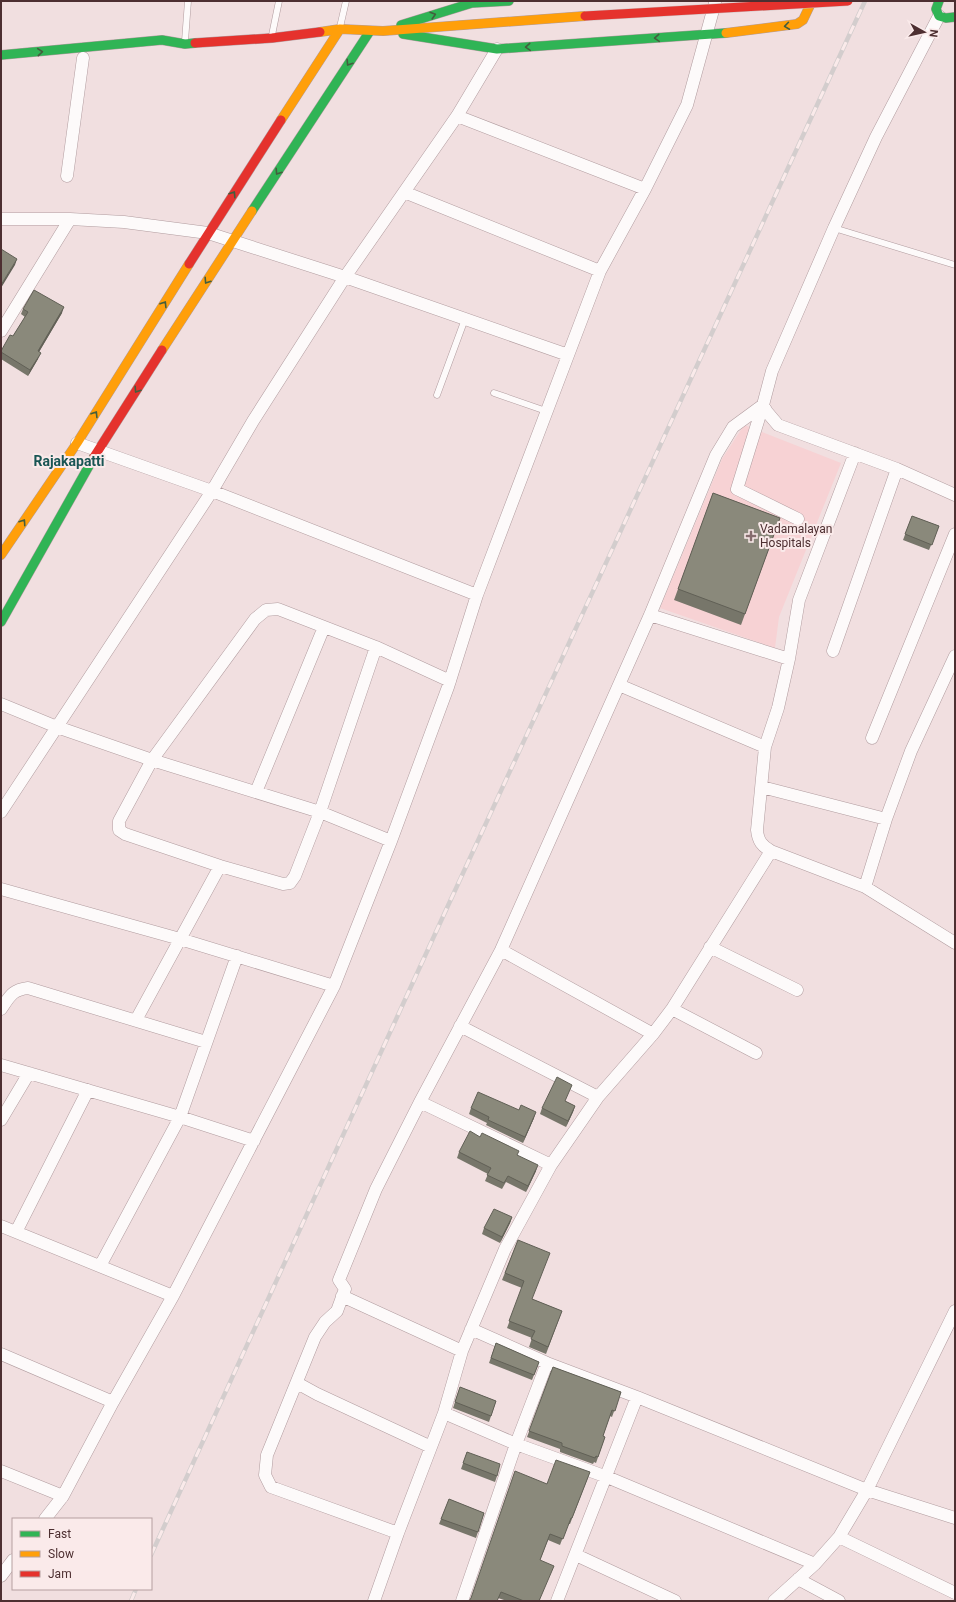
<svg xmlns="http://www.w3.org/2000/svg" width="956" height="1602" viewBox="0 0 956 1602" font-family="Roboto,sans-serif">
<rect width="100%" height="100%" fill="#f1dfe0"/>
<path fill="#f7d2d4" d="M744,425L841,463L779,617L775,648L660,608L722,459Z"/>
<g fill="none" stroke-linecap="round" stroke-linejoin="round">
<defs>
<path id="lane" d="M340,27L346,1
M272,35L279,1
M185,41L188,1
M834,228L955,265
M494,393L546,411
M437,395L465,319"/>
<path id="street" d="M939,16L876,137L834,228L772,371L763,405L767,412L778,425L897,469L955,495
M457,116L645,189
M67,176L83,58
M404,192L600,271
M1,219H70L124,222L208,233L345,277L568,355
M1,331L70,219
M763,405L737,489L798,519
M77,443L212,491L477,595
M855,453L799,600L789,659L778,708L765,747L757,830C758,841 762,846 771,851L865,887L955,943
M650,615L789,659
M833,651L897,469
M619,685L765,747
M1,704L57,727L152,760L320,812L391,841
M872,738L955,534
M762,787L886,819
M256,792L324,627
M1,812L212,491L253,421L345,277L457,116L497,49
M220,866L283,884L290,883L295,876L320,812L376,647
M865,887L886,819L911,751L955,656
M1,889L180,939L334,986
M710,947L797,990
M501,950L653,1034
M1,1009C10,996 12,990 28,988L206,1042
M672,1009L756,1053
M136,1020L220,866L125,834L119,830V821L152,760L255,619L266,610L278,609L376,647L450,681
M460,1026L598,1097
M1,1065L180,1117L254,1141
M420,1102L551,1165
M1,1120L29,1073
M1,1226L173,1296
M16,1232L88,1090
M100,1266L180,1117L237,956
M342,1296L462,1351
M471,1329L547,1363L637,1397L867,1490L955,1518
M1,1354L113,1402
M297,1383L317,1394L431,1447
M444,1413L516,1444L607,1477L815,1564
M1,1471L63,1496
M45,1519L63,1496L113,1402L173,1296L334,986L391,841L448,687L477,595L600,271L645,189L687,105L715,3
M398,1533L271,1487L265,1475L267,1455L315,1337L325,1322L337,1311L345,1289L339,1280L376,1189L420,1102L501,950L650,615L716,455L733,427L763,405
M839,1537L955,1593
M576,1555L675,1601
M1,1576L13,1560
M798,1579L839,1601
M374,1601L398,1533L444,1413L462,1351L505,1249L551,1165L598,1097L653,1034L672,1009L771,851
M462,1601L516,1444L547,1363
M557,1601L637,1397
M774,1601L815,1564L839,1537L867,1490L955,1311"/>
<path id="fast" d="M939,1L936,9L939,16L946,18L955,17
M401,25L472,3L509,1
M403,34L497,49L726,33
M1,55L162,40L185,44L195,43
M252,211L370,31
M1,622L94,457"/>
<path id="slow" d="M320,32L340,29L383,31L585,16
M726,33L797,24L803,20L812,1
M281,120L340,29
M162,350L252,211
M1,555L77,443L189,264"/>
<path id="jam" d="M195,43L272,38L320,32
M189,264L281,120
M94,457L162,350"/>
</defs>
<use href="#lane" stroke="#b19c9f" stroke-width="7"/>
<use href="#street" stroke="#b19c9f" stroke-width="13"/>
<use href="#fast" stroke="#b19c9f" stroke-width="10"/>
<use href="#slow" stroke="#b19c9f" stroke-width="10"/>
<use href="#jam" stroke="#b19c9f" stroke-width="10"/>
<use href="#lane" stroke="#fdfafa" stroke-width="6"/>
<use href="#street" stroke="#fdfafa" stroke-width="12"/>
<use href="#fast" stroke="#30b455" stroke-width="9"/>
<use href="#slow" stroke="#ff9f0a" stroke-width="9"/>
<use href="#jam" stroke="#e5322d" stroke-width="9"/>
<defs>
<path id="rail" d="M151,1555L446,910L865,1
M131,1601L136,1589"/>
</defs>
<use href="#rail" stroke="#d3cdcd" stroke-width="4.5"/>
<use href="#rail" stroke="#faeaea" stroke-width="3" stroke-dasharray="9" stroke-linecap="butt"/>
<defs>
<path id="jam-bridge" d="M585,16L848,1"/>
</defs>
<use href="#jam-bridge" stroke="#ccbfbf" stroke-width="10" stroke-linecap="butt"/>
<use href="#jam-bridge" stroke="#e5322d" stroke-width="9"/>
</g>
<path fill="#77766a" d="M23,309L62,313L39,352L38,359L28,376L1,359V351L13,336L25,317L21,314Z
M713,493L780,518L741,625L674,600Z
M912,516L939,526L929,550L903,540Z
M565,1101L575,1106L573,1112L566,1127L540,1114L542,1108Z
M471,1108L534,1118L523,1143L486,1125L487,1123L469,1114Z
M459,1152L517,1155L536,1171L526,1192L506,1182L502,1189L485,1181L488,1174L457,1158Z
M512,1217L510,1223L500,1243L482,1234L484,1228Z
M518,1240L532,1299L562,1311L546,1354L529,1347L532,1338L507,1328L522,1288L502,1280Z
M496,1343L539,1362L532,1380L489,1363Z
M553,1367L621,1392L612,1417L610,1416L603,1436L605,1437L596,1463L594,1462L593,1464L560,1452V1449L527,1437Z
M460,1387L496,1401L489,1422L453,1408Z
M467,1452L497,1476L495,1482L461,1469Z
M590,1472L570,1524H568L560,1545L548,1540L540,1560V1601H507L498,1598H471L547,1484Z
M449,1499L484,1513L476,1538L439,1524Z"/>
<path fill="#616056" d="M17,259L15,265L1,288V285Z
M64,307L62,313L36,357L38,351Z
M41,353L38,359L28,376L30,370Z
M575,1106L573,1112L566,1127L568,1121Z
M536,1112L534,1118L523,1143L525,1137Z
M538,1165L536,1171L526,1192L528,1186Z
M512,1217L510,1223L500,1243L502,1237Z"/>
<path fill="#8a897b" stroke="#616056" d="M1,249L17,259L1,285Z
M34,290L64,307L38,351L41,353L30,370L1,352V351L10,335L13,336L28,312L23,309Z
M713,493L780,518L745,614L678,589Z
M912,516L939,526L932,545L905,534Z
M557,1077L572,1085L565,1101L575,1106L568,1121L542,1108Z
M478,1092L519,1110L521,1105L536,1112L525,1137L488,1120L489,1117L471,1108Z
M470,1131L480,1137L482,1133L519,1151L517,1155L538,1165L528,1186L508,1176L504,1183L487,1175L491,1168L459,1152Z
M494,1209L512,1217L502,1237L484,1228Z
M518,1240L550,1253L532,1299L562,1311L548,1347L531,1339L535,1331L509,1321L524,1281L505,1273Z
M496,1343L539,1362L534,1375L491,1358Z
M553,1367L621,1392L615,1411L612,1410L603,1436L605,1437L598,1457L596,1456L595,1458L562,1446V1443L529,1431Z
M460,1387L496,1401L491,1416L455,1402Z
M467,1452L500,1464L497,1476L463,1463Z
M556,1460L590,1472L572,1518H571L563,1539L550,1534L540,1560L554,1566L539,1601H524L501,1592L497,1601H469L471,1598L515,1471L547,1484Z
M449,1499L484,1513L478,1532L441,1519Z"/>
<defs><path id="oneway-chevron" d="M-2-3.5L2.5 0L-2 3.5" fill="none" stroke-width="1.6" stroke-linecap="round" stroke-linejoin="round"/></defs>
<g stroke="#435e3e">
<use href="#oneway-chevron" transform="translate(433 15) rotate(-17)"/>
<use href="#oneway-chevron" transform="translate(787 26) rotate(172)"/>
<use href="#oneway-chevron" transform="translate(657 38) rotate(176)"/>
<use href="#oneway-chevron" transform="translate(528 47) rotate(176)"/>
<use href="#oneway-chevron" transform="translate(40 52) rotate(-5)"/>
<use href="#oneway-chevron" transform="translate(349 63) rotate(123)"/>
<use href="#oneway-chevron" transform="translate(278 172) rotate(123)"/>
<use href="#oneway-chevron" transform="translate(233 194) rotate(-57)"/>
<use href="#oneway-chevron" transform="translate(207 281) rotate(123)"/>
<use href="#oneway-chevron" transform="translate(164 304) rotate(-58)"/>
<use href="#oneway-chevron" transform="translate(137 390) rotate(123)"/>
<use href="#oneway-chevron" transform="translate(95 414) rotate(-58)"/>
<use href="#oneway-chevron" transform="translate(23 522) rotate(-56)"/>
</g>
<path fill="#866d6e" stroke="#faeaea" stroke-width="1.5" d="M749 530h4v4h4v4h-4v4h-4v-4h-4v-4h4z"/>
<g text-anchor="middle" stroke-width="4" stroke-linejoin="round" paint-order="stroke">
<g font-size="12" fill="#4d2f31" stroke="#faeaea" text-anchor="start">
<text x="760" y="533">Vadamalayan<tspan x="760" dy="14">Hospitals</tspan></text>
</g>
<g font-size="14" font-weight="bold" fill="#195554" stroke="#faeaea">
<text x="69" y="466">Rajakapatti</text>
</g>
</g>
<rect width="956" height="1602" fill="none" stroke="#4d2f31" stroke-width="4"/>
<rect x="12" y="1518" width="140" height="72" fill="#faeaea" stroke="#b59fa0"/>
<rect x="20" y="1531" width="20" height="6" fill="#30b455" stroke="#b59fa0"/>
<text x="48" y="1538" font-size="12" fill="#4d2f31">Fast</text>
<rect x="20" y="1551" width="20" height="6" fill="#ff9f0a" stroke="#b59fa0"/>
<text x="48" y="1558" font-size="12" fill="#4d2f31">Slow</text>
<rect x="20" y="1571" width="20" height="6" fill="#e5322d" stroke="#b59fa0"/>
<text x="48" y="1578" font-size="12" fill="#4d2f31">Jam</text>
<g transform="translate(924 32) rotate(98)" stroke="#faeaea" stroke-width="3" paint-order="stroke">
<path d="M0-3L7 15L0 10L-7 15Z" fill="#4d2f31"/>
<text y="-6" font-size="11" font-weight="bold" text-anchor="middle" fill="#4d2f31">N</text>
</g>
</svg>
